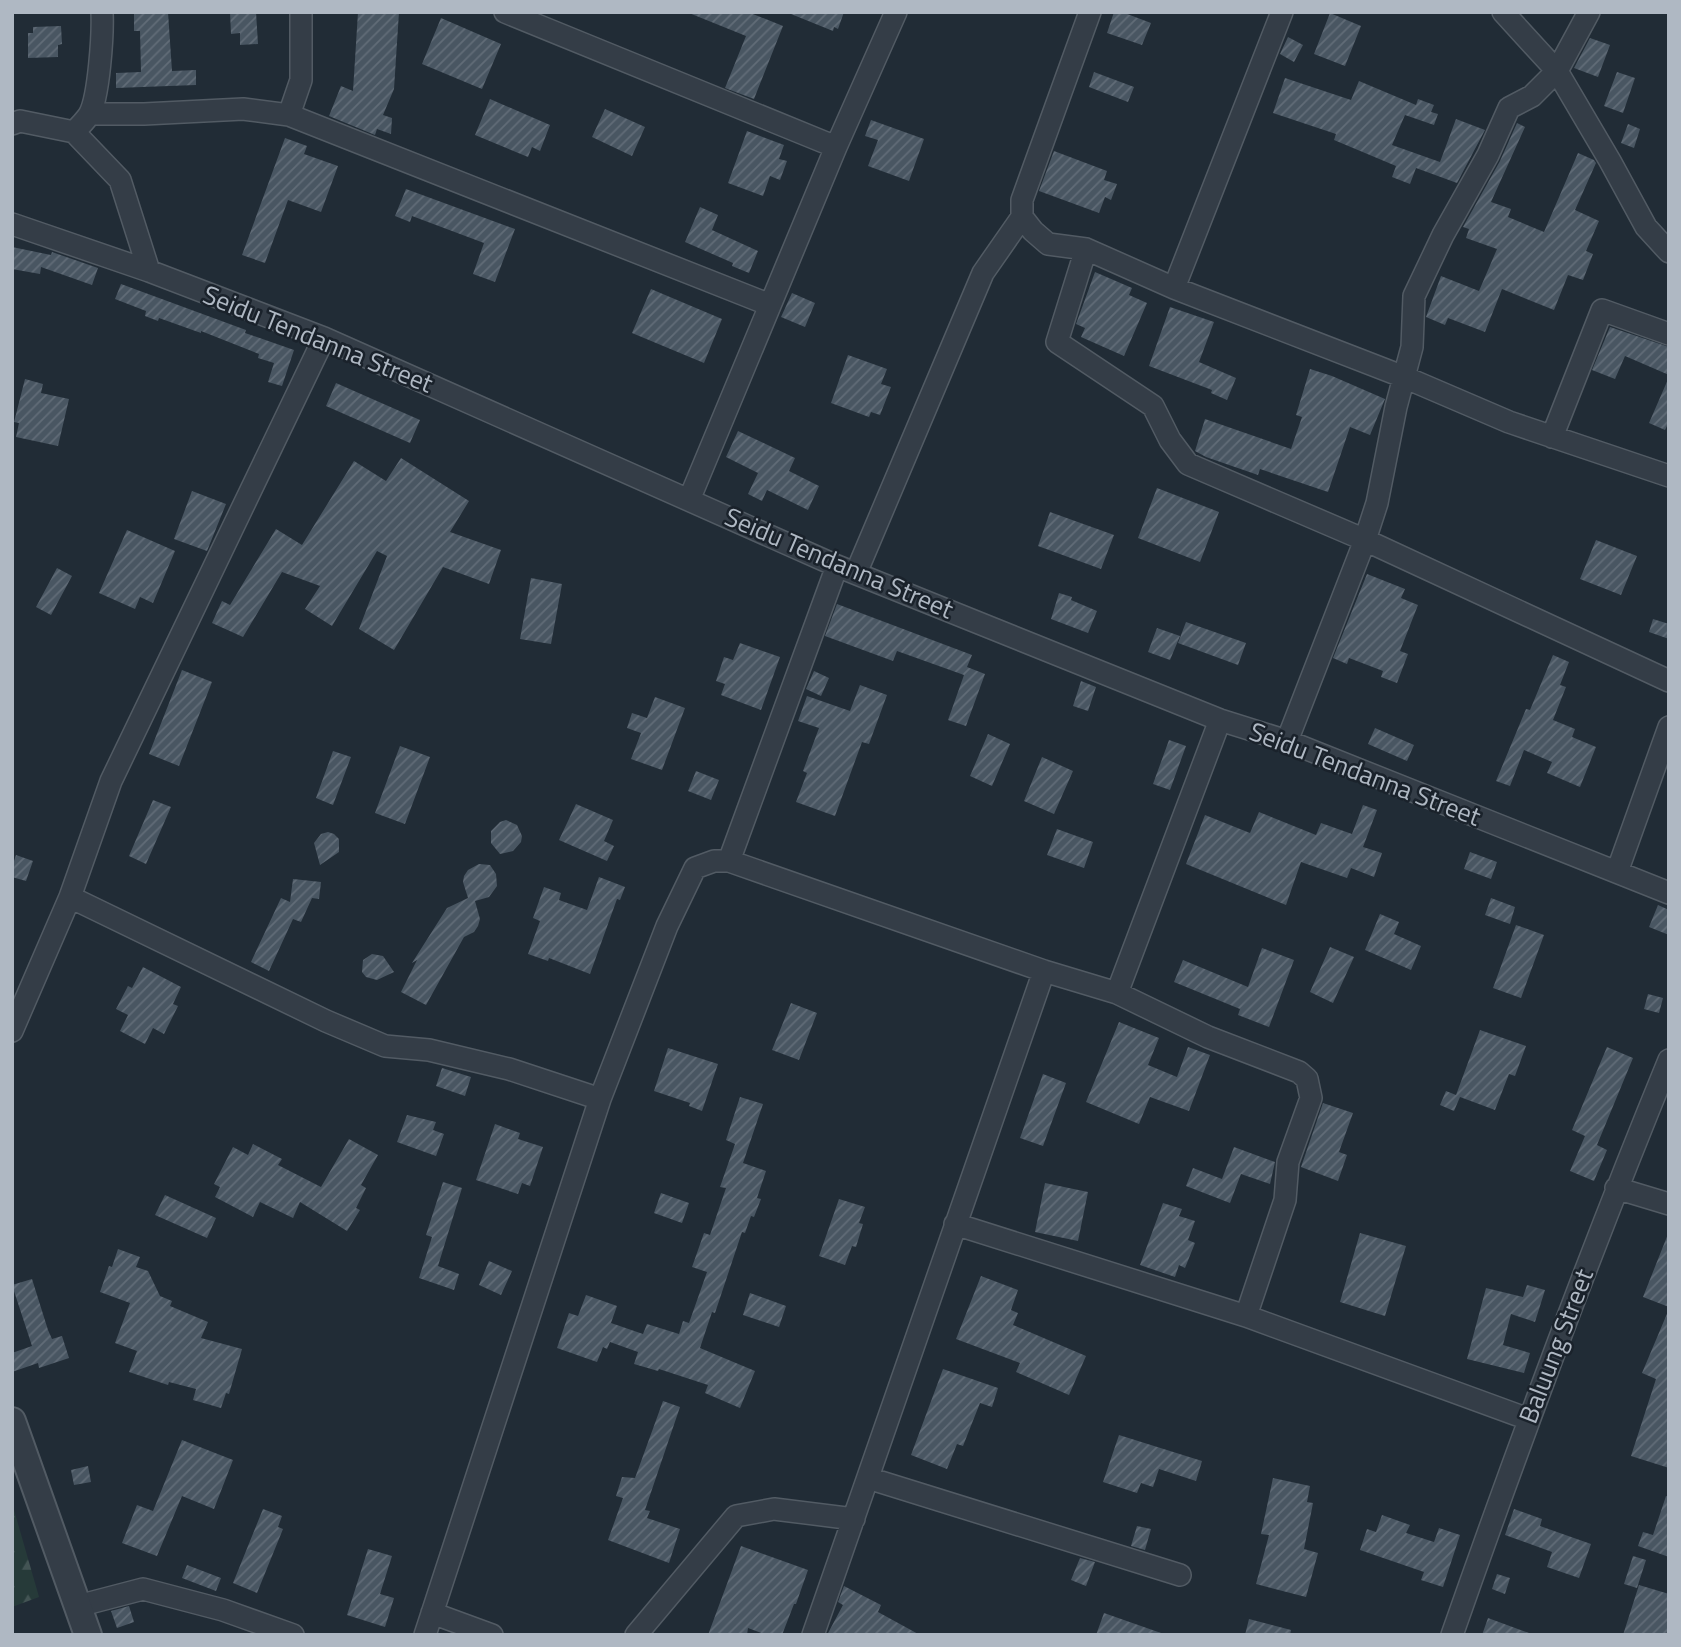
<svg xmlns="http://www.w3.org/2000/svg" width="1681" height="1647" viewBox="0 0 1681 1647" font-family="'Titillium Web',sans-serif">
<defs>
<pattern id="forest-firs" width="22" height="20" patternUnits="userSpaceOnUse" patternTransform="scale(1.75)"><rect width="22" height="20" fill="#263a39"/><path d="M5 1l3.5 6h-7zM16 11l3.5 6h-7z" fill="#435454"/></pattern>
<pattern id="building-hatch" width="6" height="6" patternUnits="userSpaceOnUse" patternTransform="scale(1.75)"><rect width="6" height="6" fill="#495662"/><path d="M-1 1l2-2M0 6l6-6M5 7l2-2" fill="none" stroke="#616c77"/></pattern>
</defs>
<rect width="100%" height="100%" fill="#212c36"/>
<path fill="url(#forest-firs)" d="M12,1503L39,1597L12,1607Z"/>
<path fill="url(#building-hatch)" d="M168,12L172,71L196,70V85L116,88V73L141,72L140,31H134V13Z
M230,12H256L258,44L240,45V33L231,34Z
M358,12H399L394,89L383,115L392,118L391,134L377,129L375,135L329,116L341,86L353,91Z
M748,12L783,26L754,99L725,88L746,36L689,13Z
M786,12H844L838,29L834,27L833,31Z
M1114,12H1122L1151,23L1142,45L1107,33Z
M1330,13L1361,26L1345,66L1314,54Z
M441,18L501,44L482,89L422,64Z
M61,26L62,44L58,45V57L28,58V33H33V27Z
M1288,37L1303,45L1294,62L1280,54Z
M1590,38L1610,45L1598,77L1574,68Z
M1094,72L1134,87L1128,102L1089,87Z
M1617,72L1635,78L1623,113L1604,106Z
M1285,78L1351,100L1359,81L1416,105L1418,99L1434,105L1431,112L1438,114L1434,125L1405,115L1392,145L1440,162L1456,119L1485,130L1457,183L1416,168L1410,184L1392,177L1396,166L1334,140L1336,134L1273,113Z
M490,99L550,125L540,151L532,147L528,157L475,135Z
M605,109L645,127L632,156L592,137Z
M871,120L924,139L909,181L868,166L878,140L865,136Z
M1517,123L1525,127L1491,202L1511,209L1508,217L1544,232L1578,153L1594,160L1596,163L1575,210L1599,221L1586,251L1593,254L1583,280L1568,275L1554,310L1502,289L1485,332L1448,318L1445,325L1426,317L1441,276L1479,291L1497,249L1466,238L1469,229L1463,227L1500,161Z
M1628,124L1640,129L1634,148L1621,143Z
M747,131L784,145L779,159L787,161L780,180L770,176L763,196L728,183Z
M285,138L307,146L304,154L338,166L321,212L288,200L265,263L242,255Z
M1054,151L1107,171L1104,180L1117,184L1111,200L1105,197L1099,213L1039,191Z
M406,189L515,229L495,282L473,274L484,243L412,216L410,222L395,216Z
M700,207L718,215L712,230L758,251L749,273L732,266L733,263L685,242Z
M12,247L51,255L52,252L98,268L92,285L41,267L40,274L12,269Z
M1095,272L1132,288L1129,295L1147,303L1124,356L1081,337L1085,328L1076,324Z
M121,284L246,330L245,333L294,350L282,386L268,382L274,363L258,358L259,354L201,331V333L159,318L158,321L145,316L146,311L115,299Z
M651,289L722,319L704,363L632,333Z
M792,293L815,303L805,327L781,317Z
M1170,307L1214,322L1199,362L1236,378L1227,400L1211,393L1212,390L1149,366Z
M1610,327L1669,347V375L1625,356L1615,379L1592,370Z
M848,355L887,369L881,384L891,387L880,415L871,412L869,417L831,403Z
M1310,369L1332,376L1385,399L1370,435L1350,427L1328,492L1260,469L1258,475L1206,457L1195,451L1205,419L1291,449L1302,417L1296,415Z
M1669,377V422L1665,430L1649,423Z
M25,379L43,384L41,393L69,399L58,446L16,437L19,423L14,422Z
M336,383L420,420L410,443L326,406Z
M738,431L795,458L789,471L819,486L808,510L767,490L762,501L748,494L758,473L726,457Z
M401,458L469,501L450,532L501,550L489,584L443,567L394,650L359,629L387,556L377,551L332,626L305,609L320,586L282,572L243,637L212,623L222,601L230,605L276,529L302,545L354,461L386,481Z
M1157,488L1219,512L1200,562L1138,538Z
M192,491L226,504L207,551L174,539Z
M1050,512L1114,535L1101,569L1038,546Z
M127,530L175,551L153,603L140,597L135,609L99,593Z
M1596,540L1637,556L1621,595L1580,579Z
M57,568L72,576L51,615L36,607Z
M1367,574L1405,589L1401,598L1418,605L1400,651L1408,654L1397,683L1381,677L1383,671L1349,658L1347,664L1333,658Z
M531,578L562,584L551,644L520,639Z
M1059,593L1072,597L1071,600L1097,611L1088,633L1051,619Z
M837,604L972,655L967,667L985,674L966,726L948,720L964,675L897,651L893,661L825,636Z
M1653,619L1669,624V639L1649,632Z
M1186,622L1246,643L1238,665L1178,643Z
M1157,628L1180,636L1170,660L1148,652Z
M740,643L780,657L761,710L721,695L725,684L716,681L724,657L733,660Z
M1553,655L1569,662L1560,685L1566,687L1553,720L1575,729L1572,737L1596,747L1580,787L1547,773L1552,762L1524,750L1510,786L1496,781L1526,709L1530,710Z
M182,670L212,682L179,766L149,754Z
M814,671L829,678L821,696L806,689Z
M1081,681L1096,687L1088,711L1073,706Z
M860,685L887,695L869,744L862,742L835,816L796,802L807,773L803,771L819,728L798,721L807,696L850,711Z
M655,697L685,708L662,770L631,759L641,733L627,728L632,713L647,718Z
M1375,728L1414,745L1407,761L1368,744Z
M988,734L1010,744L992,786L970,776Z
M1169,740L1186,746L1170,790L1153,784Z
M400,746L430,757L405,824L375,813Z
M333,751L351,757L333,805L316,798Z
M1042,757L1073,771L1054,814L1024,801Z
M696,771L719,780L711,800L688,791Z
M153,800L171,807L146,864L129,856Z
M576,804L613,820L604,841L614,846L607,861L559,840Z
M1363,805L1377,810L1363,847L1382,853L1374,877L1351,868L1347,878L1301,862L1286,905L1186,864L1205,815L1250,833L1259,812L1316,835L1321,823L1352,834Z
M506,820L517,825L522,836L521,842L513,851L500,854L491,843V831L500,822Z
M1057,829L1093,842L1084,868L1047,855Z
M328,832L334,834L339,839V852L320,865L314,843L321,834Z
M1470,852L1497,862L1491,879L1464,869Z
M16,855L33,861L26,881L12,877V867Z
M479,864L490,865L496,874L497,886L489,897L475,901L480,919L478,926L474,932L464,937L426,1005L401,992L417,960L412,963L447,908L468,898L463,882L464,876L468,870Z
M599,877L625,887L620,900L617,899L590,974L549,958L548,961L528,954L540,921L533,918L544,887L561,893L559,900L587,910Z
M293,879L321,882L319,899L312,898L301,922L293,919L269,971L251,962L281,898L290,902Z
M1491,898L1515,907L1510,924L1485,915Z
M1658,905L1669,910V935L1649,927Z
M1380,914L1399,922L1394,934L1421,946L1411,970L1365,950Z
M1516,925L1544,935L1521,998L1493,988Z
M1330,947L1354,957L1333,1003L1310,992Z
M1262,948L1294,960L1269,1027L1238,1015L1240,1009L1174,982L1183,960L1248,987Z
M372,954L383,956L394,972L377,980L366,977L362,972L363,960Z
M143,967L181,987L173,1004L178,1006L164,1034L153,1028L145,1044L120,1031L128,1015L116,1009L128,986L132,988Z
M1648,994L1663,998L1659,1013L1644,1009Z
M791,1003L817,1013L799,1060L772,1050Z
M1119,1022L1159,1038L1148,1065L1177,1077L1188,1047L1210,1055L1189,1111L1150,1097L1139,1124L1086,1102Z
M1480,1030L1526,1046L1515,1076L1509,1074L1495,1110L1460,1097L1454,1111L1440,1105L1446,1091L1456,1095Z
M1607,1047L1633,1058L1597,1145L1607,1150L1594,1181L1570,1171L1585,1136L1572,1130Z
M668,1048L718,1064L702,1111L689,1106L690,1103L654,1091Z
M442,1068L471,1077L465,1096L436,1086Z
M1043,1074L1066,1083L1043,1146L1020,1138Z
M740,1097L763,1104L743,1163L766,1171L757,1198L761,1199L754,1217L751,1216L745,1233L742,1232L715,1313L712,1312L700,1348L755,1371L740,1408L705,1393L708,1385L659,1369L658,1371L634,1364L638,1352L610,1342L607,1349L603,1347L597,1362L557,1348L569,1313L578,1316L586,1295L617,1306L611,1323L643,1334L647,1324L679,1334L683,1321L689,1323L707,1272L692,1267L704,1233L710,1235L726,1188L720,1187L735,1144L726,1140Z
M1323,1103L1353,1113L1339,1152L1347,1155L1338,1181L1301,1167Z
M407,1115L436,1122L433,1130L444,1134L436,1156L397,1142Z
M495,1124L520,1133L518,1139L543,1147L530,1186L522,1183L518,1194L476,1180Z
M349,1139L378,1155L361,1185L366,1188L356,1208L360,1210L347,1231L300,1202L293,1218L260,1202L253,1217L215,1197L220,1187L214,1184L233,1147L248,1155L253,1144L282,1159L278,1165L321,1187Z
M1234,1147L1275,1162L1270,1184L1241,1174L1230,1203L1186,1186L1193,1168L1222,1179Z
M443,1182L462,1188L438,1266L459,1274L454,1290L419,1278L432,1237L426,1235Z
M1045,1183L1088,1192L1078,1241L1035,1232Z
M661,1193L689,1203L682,1223L654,1213Z
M165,1195L216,1218L207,1238L155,1215Z
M839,1199L865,1207L859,1223L863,1224L856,1247L852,1246L845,1265L819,1256Z
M1163,1203L1182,1209L1179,1216L1195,1221L1188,1240L1195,1243L1185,1268L1179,1265L1175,1277L1140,1265Z
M1360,1233L1406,1246L1385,1316L1340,1302Z
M1668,1234L1669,1235V1307L1643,1297Z
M118,1249L140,1257L136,1267L148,1271L160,1296L172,1301L170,1306L208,1322L201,1338L242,1349L229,1394L226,1393L221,1408L193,1400L196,1389L169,1382L168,1385L129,1372L137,1351L115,1343L130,1303L100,1292L109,1266L112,1267Z
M489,1261L512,1271L501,1295L479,1285Z
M981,1276L1018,1290L1011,1310L1018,1313L1013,1325L1086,1356L1069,1395L1016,1372L1020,1363L956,1339Z
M32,1279L48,1330L52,1339L62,1336L69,1358L39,1368L38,1363L12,1372V1353L32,1346L12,1285Z
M1527,1285L1545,1290L1535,1322L1511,1314L1503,1345L1530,1353L1524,1373L1467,1359L1486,1288L1523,1297Z
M750,1293L786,1306L779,1327L743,1315Z
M1669,1309V1468L1631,1456L1656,1379L1642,1373Z
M943,1369L998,1388L992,1407L980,1403L963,1446L957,1444L947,1469L911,1455Z
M663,1401L680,1407L645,1510L650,1511L647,1518L680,1529L669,1563L608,1540L623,1498L616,1496L622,1477L635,1478Z
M1119,1435L1202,1461L1196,1481L1159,1469L1153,1487L1141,1483L1137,1493L1103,1482Z
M182,1440L233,1460L214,1509L182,1496L157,1556L122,1543L137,1505L153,1511Z
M88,1466L91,1482L74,1485L71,1470Z
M1273,1478L1310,1486L1307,1502L1313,1503L1304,1549L1318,1553L1306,1597L1256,1584L1269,1535L1261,1534Z
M1666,1496L1669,1497V1557L1638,1546L1643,1532L1653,1535Z
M263,1509L282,1516L278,1527L283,1529L257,1593L233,1583Z
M1514,1509L1542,1519L1540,1526L1591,1544L1579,1578L1547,1567L1552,1552L1505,1535Z
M1382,1515L1410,1525L1406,1533L1434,1542L1439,1528L1460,1535L1443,1587L1421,1580L1424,1572L1360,1550L1367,1529L1376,1532Z
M1137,1526L1151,1529L1145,1550L1131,1546Z
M741,1546L808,1570L796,1604H794L782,1635H767L748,1628L747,1635H708Z
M368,1549L392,1556L380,1594L394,1598L385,1627L347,1615Z
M1633,1556L1646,1560L1637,1588L1624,1584Z
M1080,1558L1095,1562L1086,1586L1071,1580Z
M187,1565L221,1578L216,1591L182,1578Z
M1497,1574L1510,1578L1505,1594L1492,1589Z
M1639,1585L1669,1594V1635H1623Z
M844,1586L881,1605L878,1612L920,1635H827L843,1605L838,1602Z
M129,1606L134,1622L117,1628L111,1611Z
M1104,1613L1161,1633L1160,1635H1096Z
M1488,1618L1529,1633V1635H1482Z
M1249,1619L1291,1630L1290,1635H1245Z"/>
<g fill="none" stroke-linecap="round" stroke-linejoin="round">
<defs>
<path id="minor" d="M505,12L836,147
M1090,12L1022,200V217L1033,231L1048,244L1086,249L1174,288L1404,377L1509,422L1669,476
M1503,12L1557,71L1610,161L1646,227L1669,252
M90,114H144L243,109L289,115L770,305
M289,115L301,80V12
M12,124L20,121L74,132C79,127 85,121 89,115C99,98 103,34 102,12
M74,132L120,180L149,271
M12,224L149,271L324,338L837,566L1220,720L1287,741L1669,893
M1086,249L1057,342L1153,406L1170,440L1188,464L1365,540L1669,681
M1174,288L1282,12
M1552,437L1602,310L1669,334
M689,500L836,147L896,12
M856,573L983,273L1022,217
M1287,741L1365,540L1377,503L1396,407L1412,347L1414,296L1443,235L1488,155L1509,108L1532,96L1557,71L1589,12
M729,861L837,566
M1617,872L1669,727
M70,897L326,1021L385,1046L429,1050L509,1069L600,1099
M1117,993L1220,720
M12,1031L70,897L111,781L324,338
M1616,1188L1669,1204
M955,1224L1246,1316L1528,1419
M868,1478L1180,1575
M78,1606L143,1589L223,1610L293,1635
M432,1613L492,1635
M425,1635L600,1099L667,926L695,868L714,861H729L1044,971L1117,993L1208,1037L1299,1072L1307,1079L1311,1098L1288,1162L1285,1200L1246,1316
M636,1635L736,1516L774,1509L854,1519
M813,1635L1044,971
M1452,1635C1520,1441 1591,1250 1669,1060"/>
<path id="tertiary" d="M12,1421L88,1635"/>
</defs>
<use href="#minor" stroke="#525b64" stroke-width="24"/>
<use href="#tertiary" stroke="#525b64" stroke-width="30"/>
<use href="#minor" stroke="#343d47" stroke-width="21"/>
<use href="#tertiary" stroke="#343d47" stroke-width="26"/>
</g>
<g text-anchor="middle" stroke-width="5" stroke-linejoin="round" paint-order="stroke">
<g font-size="26" fill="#afb8c3" stroke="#1a222b">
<text transform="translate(318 339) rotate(22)" y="9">Seidu Tendanna Street</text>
<text transform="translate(839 563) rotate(23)" y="9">Seidu Tendanna Street</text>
<text transform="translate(1365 774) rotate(21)" y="9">Seidu Tendanna Street</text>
<text transform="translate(1556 1346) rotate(-69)" y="9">Baluung Street</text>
</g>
</g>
<rect width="1681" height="1647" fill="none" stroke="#afb8c3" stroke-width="28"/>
</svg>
